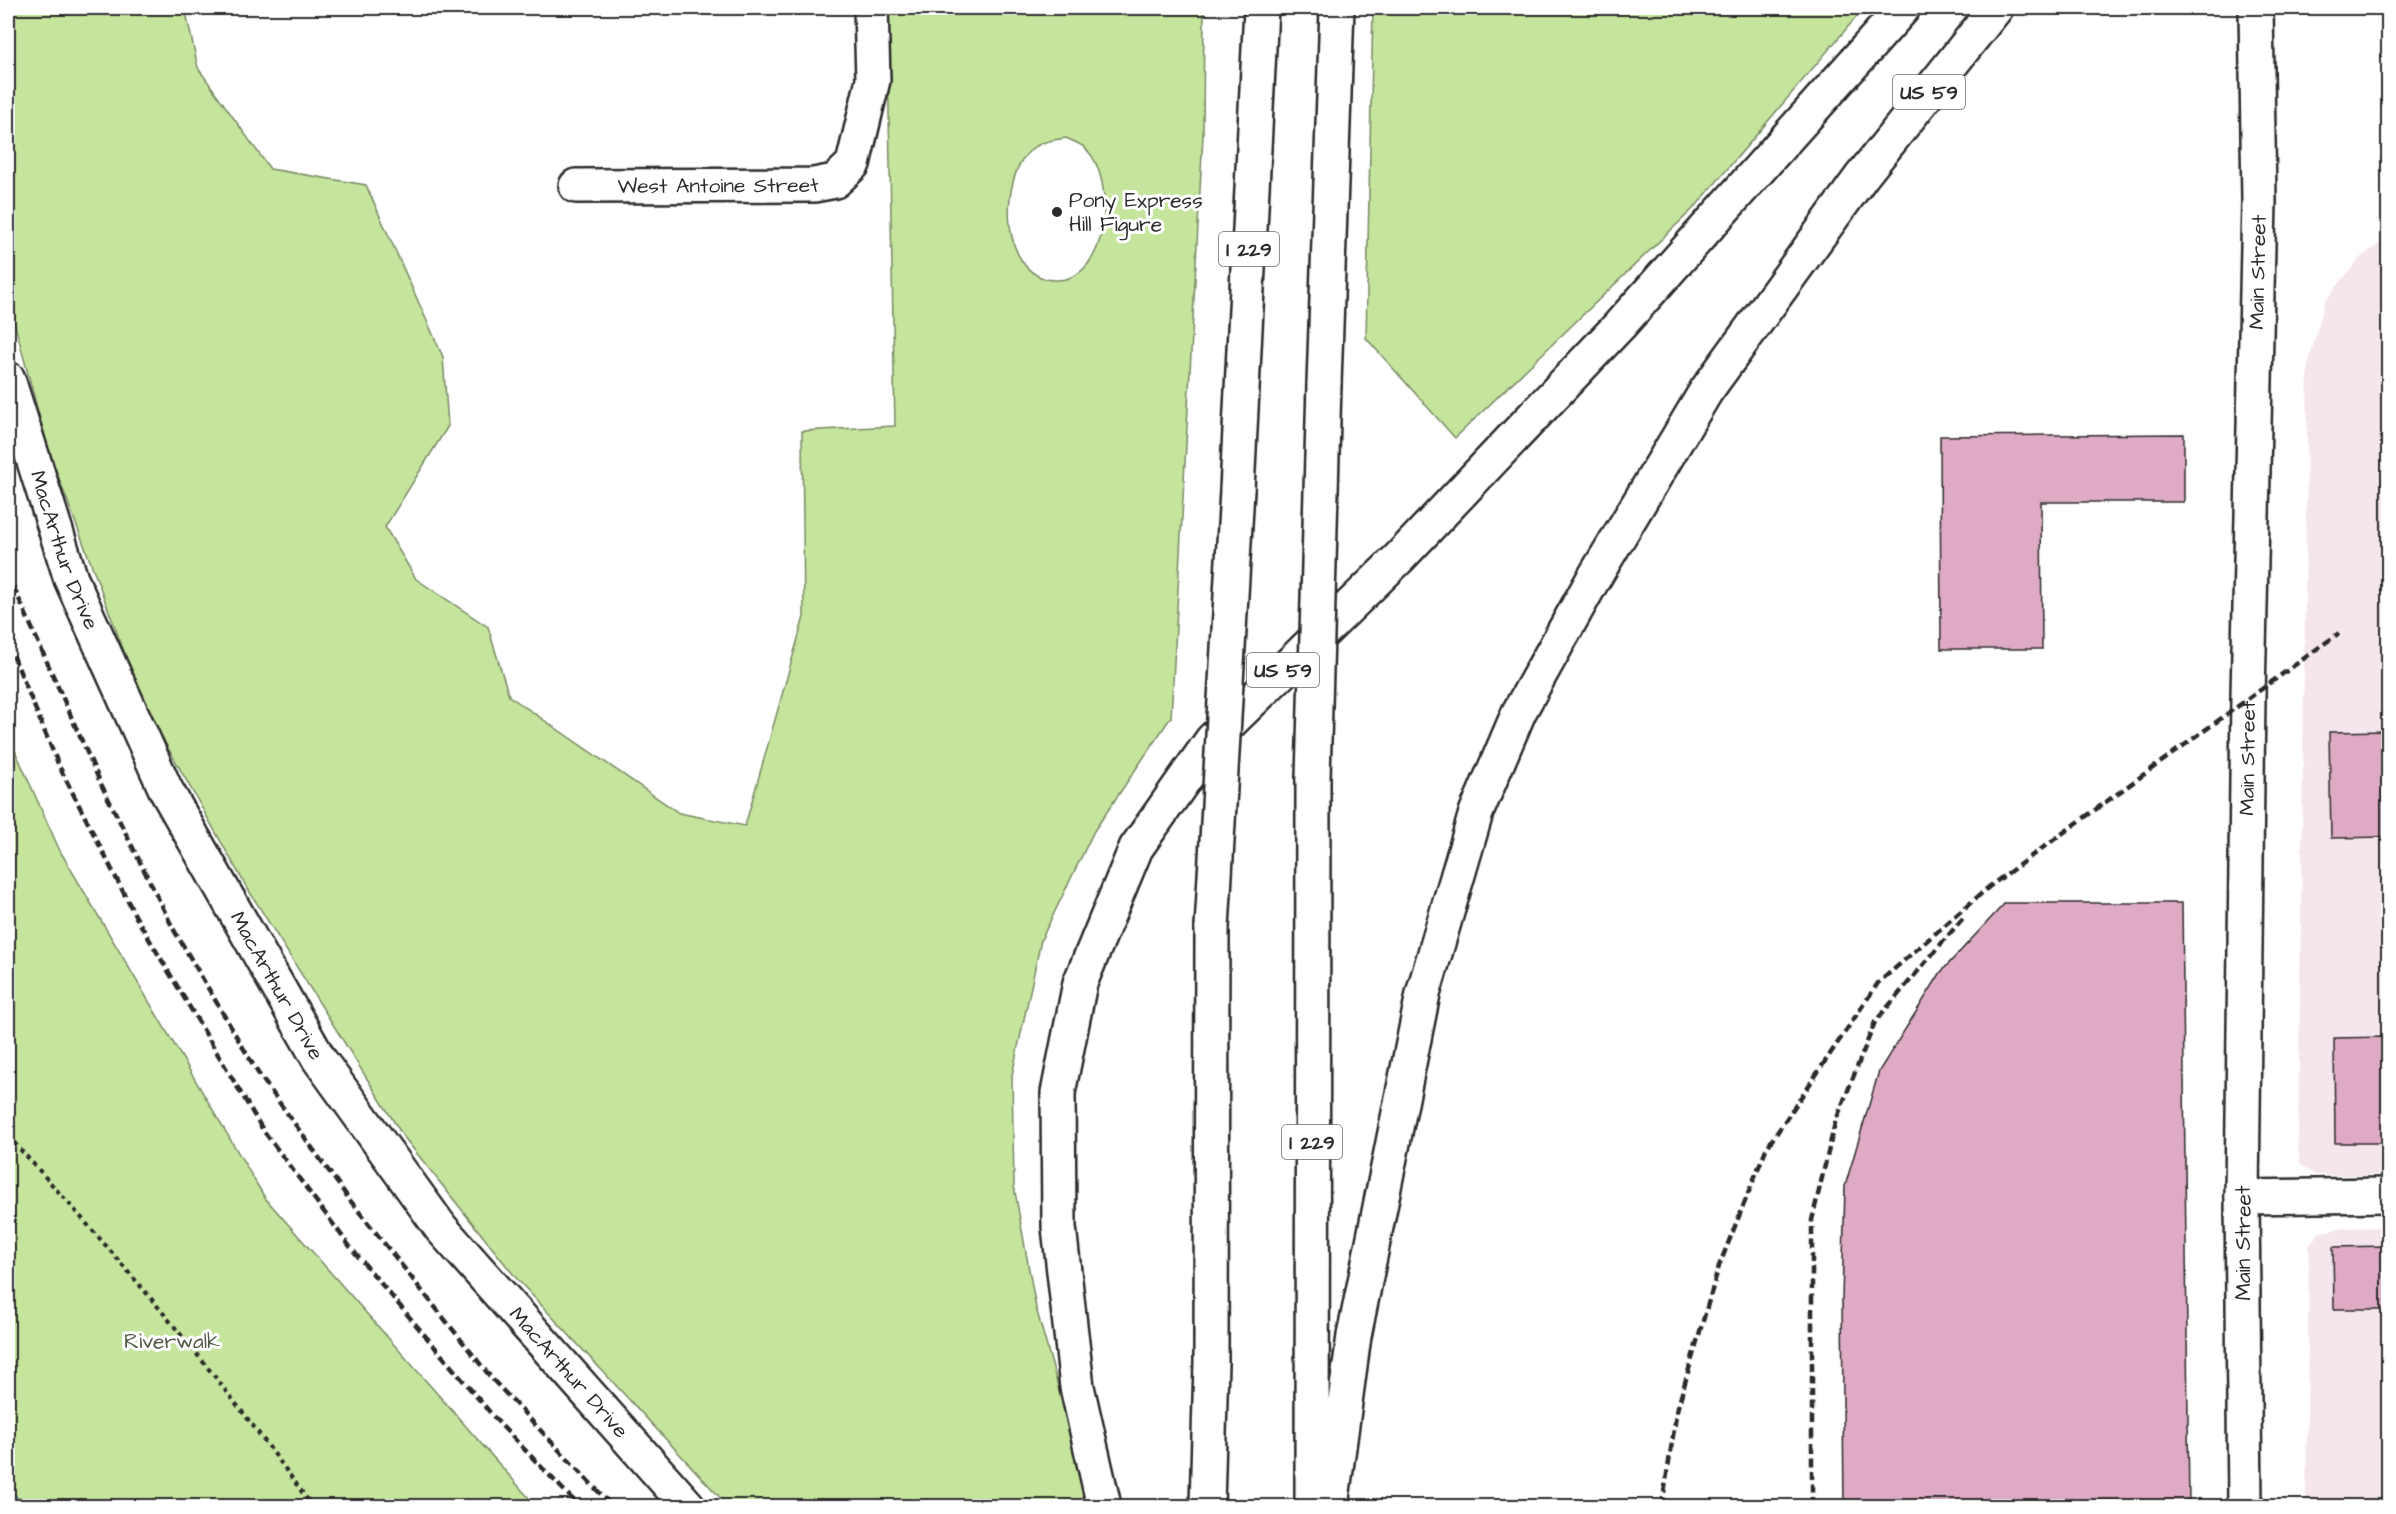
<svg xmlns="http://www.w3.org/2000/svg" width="2396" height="1514" viewBox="0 0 2396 1514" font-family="'Architects Daughter',sans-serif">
<rect width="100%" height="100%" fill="#fff"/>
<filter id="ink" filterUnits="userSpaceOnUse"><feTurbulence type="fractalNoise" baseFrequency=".0167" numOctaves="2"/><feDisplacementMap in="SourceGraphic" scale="12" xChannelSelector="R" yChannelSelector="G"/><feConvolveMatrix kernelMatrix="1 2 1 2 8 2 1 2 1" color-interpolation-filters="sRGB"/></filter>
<g filter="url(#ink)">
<path fill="#f5e6ed" d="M2388,238V1175H2315L2300,1164L2298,1145L2308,365L2325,301L2361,257Z
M2388,1227V1506H2306L2309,1246L2319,1233L2340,1228Z"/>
<path fill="#c5e59d" stroke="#788864" stroke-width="1.5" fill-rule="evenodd" d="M8,8H185L198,68L270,169L366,185L443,357L448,426L385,527L416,579L488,627L509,696L679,813L745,826L804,617L802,431L895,426L887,8H1204L1203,135L1171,717L1094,831L1041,940L1012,1075L1014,1186L1036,1308L1065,1411L1087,1506H728L517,1279L403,1136L246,886L145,707L49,452L8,299ZM1066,138C1072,141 1082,144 1086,149C1117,179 1110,282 1055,280C998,278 999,174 1032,149C1042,141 1054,140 1066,138Z
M1373,8H1864L1696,206L1455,438L1366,338Z
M8,735L60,851L265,1198L536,1506H24L8,1486Z"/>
<path fill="#8fcff0" stroke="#678da1" stroke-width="1.5" d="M8,1486L24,1506H8Z"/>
<path fill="#dfaac4" stroke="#2b2b2b" stroke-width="1.5" d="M2184,434V502H2041L2042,649H1941L1940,436Z
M2388,731V837L2331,838L2329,732Z
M2005,903H2182L2189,1506H1844L1842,1299L1845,1186L1879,1071L1941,972Z
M2388,1037V1143H2335L2334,1038Z
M2388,1246V1309H2334L2333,1247Z"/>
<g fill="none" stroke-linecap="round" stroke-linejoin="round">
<defs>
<g id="street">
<path id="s1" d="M576,186L814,185L835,181L853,164L873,80L871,8"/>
<path id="s2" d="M8,379L71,579L166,790L319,1059L441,1228L688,1506"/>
<path d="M2242,1197L2388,1195"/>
</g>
<g id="secondary">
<path id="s3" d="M2245,1506L2242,1197L2248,696L2259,201L2256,8"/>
</g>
<path id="highway" d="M1324,384L1337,8
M1237,490L1261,8
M1104,1506L1077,1387L1059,1227L1058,1093L1080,983L1136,848L1212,740L1400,557L1619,326L1903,8
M1207,1506L1211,1363L1212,928
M1312,1506L1313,778
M1331,1506L1354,1336L1423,994L1476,813L1519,712L1591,583L1706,391L1862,176L1996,8"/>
</defs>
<use href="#street" stroke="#2b2b2b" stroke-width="38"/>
<use href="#secondary" stroke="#2b2b2b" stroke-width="38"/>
<use href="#highway" stroke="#2b2b2b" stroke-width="38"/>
<path stroke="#2b2b2b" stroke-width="4" stroke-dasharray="4.5 4.5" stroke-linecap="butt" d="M8,1136C116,1254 220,1376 312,1506"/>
<use href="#street" stroke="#fff" stroke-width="33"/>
<use href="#secondary" stroke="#fff" stroke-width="33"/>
<use href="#highway" stroke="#fff" stroke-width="33"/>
<path stroke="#2b2b2b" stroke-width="4.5" stroke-dasharray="9 4.5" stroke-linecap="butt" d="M8,574L101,784L174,930L258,1073L349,1199L493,1380L612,1506
M8,643L59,766L136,917L263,1130L351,1248L499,1423L579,1506
M1662,1506L1677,1410L1719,1266L1766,1149L1878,983L1990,886L2339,633
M1812,1506V1220L1835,1123L1875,1022L1963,918"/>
<defs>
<path id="highway-bridge" d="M1313,778L1324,384
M1212,928L1237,490"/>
</defs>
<use href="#highway-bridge" stroke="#2b2b2b" stroke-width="38" stroke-linecap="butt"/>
<use href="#highway-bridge" stroke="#fff" stroke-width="33"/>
</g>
</g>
<circle fill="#2b2b2b" stroke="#fff" stroke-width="2" cx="1057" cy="212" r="6"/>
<g text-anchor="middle" stroke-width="6" stroke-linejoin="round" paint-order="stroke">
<g fill="#fff" stroke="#6b6b6b" stroke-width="1.5">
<rect x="1893" y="75" width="72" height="34" rx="4.5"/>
<rect x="1219" y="232" width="60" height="34" rx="4.5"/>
<rect x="1247" y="653" width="72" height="34" rx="4.5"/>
<rect x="1282" y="1125" width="60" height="34" rx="4.5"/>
</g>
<g font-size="20" font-weight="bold" fill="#2b2b2b">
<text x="1929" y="99">US 59</text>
<text x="1249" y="256">I 229</text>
<text x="1283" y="677">US 59</text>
<text x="1312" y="1149">I 229</text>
</g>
<g font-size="21" fill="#2b2b2b" stroke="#fff">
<text dy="7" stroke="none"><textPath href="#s1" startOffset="142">West Antoine Street</textPath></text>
<text dy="7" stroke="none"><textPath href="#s3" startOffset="1234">Main Street</textPath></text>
<text dy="7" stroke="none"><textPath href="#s2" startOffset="180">MacArthur Drive</textPath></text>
<text dy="7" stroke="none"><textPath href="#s3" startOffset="748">Main Street</textPath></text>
<text dy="7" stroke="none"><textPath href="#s2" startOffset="666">MacArthur Drive</textPath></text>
<text transform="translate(2243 1243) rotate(-90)" y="7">Main Street</text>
<text dy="7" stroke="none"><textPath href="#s2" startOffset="1152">MacArthur Drive</textPath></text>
</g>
<g font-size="21" fill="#2b2b2b" stroke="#fff" text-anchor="start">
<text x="1069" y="207">Pony Express<tspan x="1069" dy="24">Hill Figure</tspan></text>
</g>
<g font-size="21" fill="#525a48" stroke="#fff">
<text x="172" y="1348">Riverwalk</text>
</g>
</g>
<rect width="2396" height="1514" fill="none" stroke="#fff" stroke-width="30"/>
<rect x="15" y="15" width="2366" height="1484" fill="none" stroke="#2b2b2b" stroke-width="2" filter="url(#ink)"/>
</svg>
